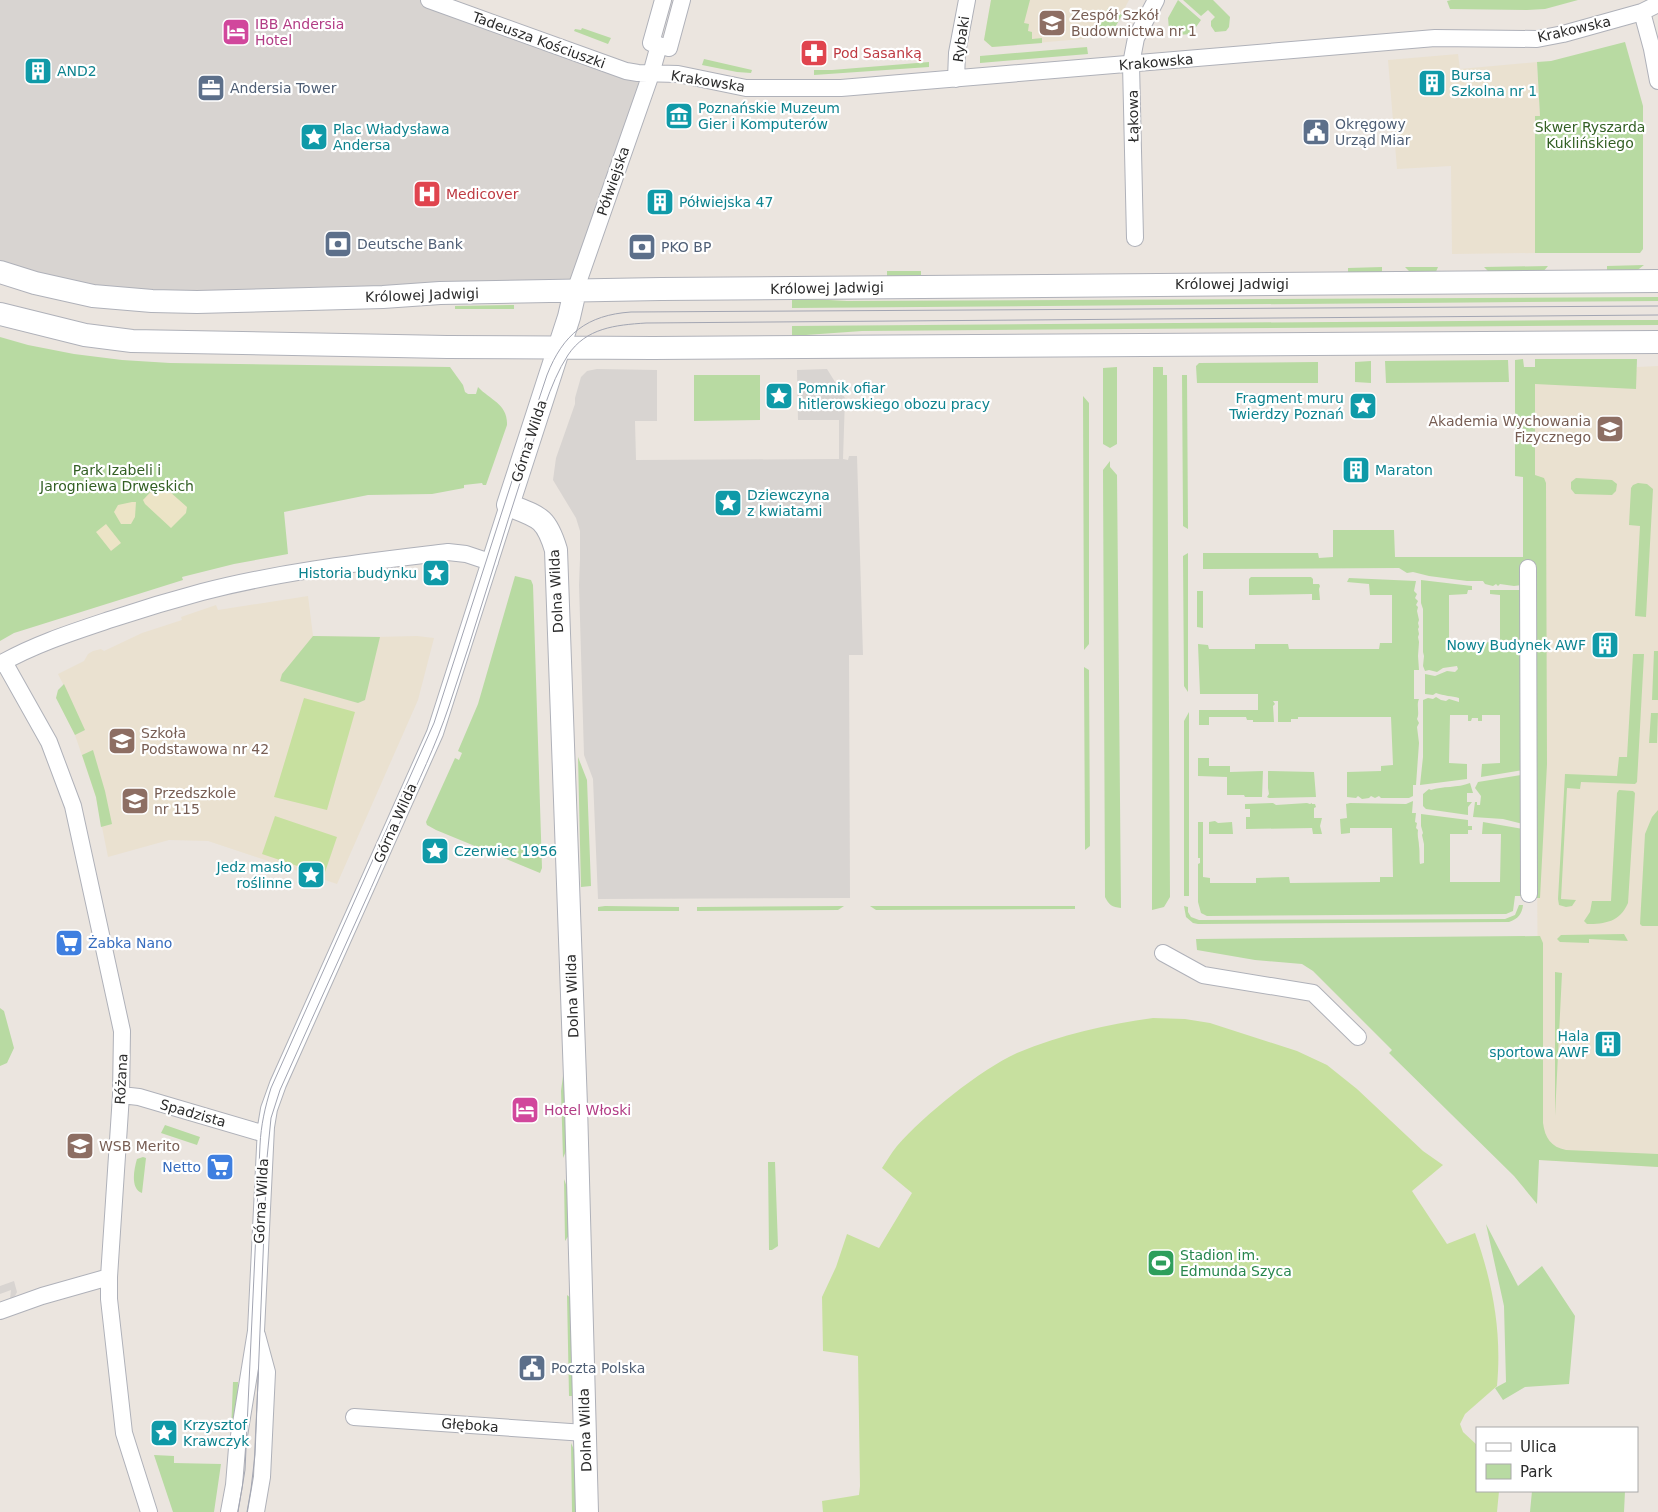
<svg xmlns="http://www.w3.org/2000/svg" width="1658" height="1512" viewBox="0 0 1658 1512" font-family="'DejaVu Sans',sans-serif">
<rect width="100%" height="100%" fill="#ebe5df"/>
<path fill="#eae1d0" d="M991,0H1129L1113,31L1104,37L992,47L984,40Z
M1458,54L1460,69L1537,62L1540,116H1535V253L1452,254L1451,166L1397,169L1388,60Z
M1658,366V1167L1539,1160L1535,568V367L1637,370V367Z
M308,596L313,636L374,637L417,636L434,638L418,700L337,884L208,841L169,840L108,857L96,797L75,735L57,699L64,686L58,674L84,661L88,654L93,651L101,649L104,651L142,633L182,620L181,617L216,605L218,610Z"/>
<path fill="#b8daa2" d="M991,0H1030L1024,23L1029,24L1028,31L1032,32V39L1042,38V43L992,47L984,40Z
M1178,0L1201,20L1191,34L1178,35L1169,29L1168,18Z
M1183,0H1213L1230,17L1229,27L1226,31L1215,32L1211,26V21L1215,17L1208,10L1201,16Z
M1451,0H1578L1545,9L1527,10L1450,9L1447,1Z
M1108,8L1122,15C1116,25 1113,36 1099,37V25Z
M582,28L611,38L608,44L574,31L575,29L581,30Z
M1625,42L1643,106V249L1640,253H1535V116H1540L1537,62L1551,61Z
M1087,47L1088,54L980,63V56Z
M704,59L752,70L751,73L737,72L702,65Z
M929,62V67L814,75V70H832Z
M1644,265L1635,272H1607V266Z
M1548,266L1542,273H1490L1484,267Z
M1382,267V273H1348V268Z
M1405,267H1438L1435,274H1412Z
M887,271H921V276H887Z
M1658,297V301L792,308V298L847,301Z
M514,305V309H455V306Z
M1585,320H1658V325L862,331L792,336V326Z
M0,337L28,345L74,354L122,360L170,363L450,367L463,385L465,392L468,394H476L478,387C490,400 508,404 507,425L486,485H483L482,483L464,485V488L432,494L368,495L284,512L288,554L234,564L182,577L183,580L14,633L0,641Z
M1523,359L1524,367H1535V359H1637L1636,389L1535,384V475L1544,478L1546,483L1547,764L1540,898H1537L1534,568L1522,585L1514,586L1500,584L1498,586L1496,584L1493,586L1485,584L1483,581H1467L1429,576L1413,572L1407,573L1399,568L1203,569V553H1318L1319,558L1333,557V530H1394L1395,557H1523V477L1515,476V360Z
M1508,360L1509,382L1386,383L1385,361Z
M1371,361V383L1355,382V362Z
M1318,362V383H1197L1196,366L1199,363Z
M1117,367V444L1110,448L1103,444V368Z
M1153,367H1163V375H1167L1170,897L1164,907L1152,910Z
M694,375H760V420L694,421Z
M1182,375H1187L1188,529L1183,526V518Z
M1355,393H1370V419H1354Z
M1083,396L1089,403V644L1084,650Z
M1110,461V467L1117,475L1121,908C1112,907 1109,905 1105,897L1103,470Z
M1576,478L1612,480L1617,484L1616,491L1612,495L1575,494L1571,489V482Z
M1638,483L1647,484L1653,489L1646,617L1635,616L1640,526L1629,525L1631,488L1633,485Z
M1188,553V692L1184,686L1183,556Z
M515,576L531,580L533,585L542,868L540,873L436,830L427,825L426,822L455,758L459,760L462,753L458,751L478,704Z
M1251,577H1311L1313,579V584H1319L1320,586L1319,589L1320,600H1312V594L1249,595V579Z
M1349,578L1416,581L1414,591L1417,594L1415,598L1418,601L1416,605L1418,607L1417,611L1419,620L1418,623L1419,627L1418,629L1419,634L1418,637L1419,642L1418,656L1419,670H1414V699H1419C1416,705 1420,713 1417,719L1419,723L1417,727L1419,743L1416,785H1413V796L1409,798H1381L1379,796L1375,798L1371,796L1369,798L1362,799L1358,796L1356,798L1347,797V772L1381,771V766L1393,765L1391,717H1298V719H1291V722H1278V701H1273L1275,704L1273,706L1274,722H1253V720H1247L1246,717H1209V725H1199V710H1258V694H1200L1198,644L1208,645L1209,649H1255V644H1288L1289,649H1379L1380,643H1392V595H1370L1369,584L1347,582Z
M1421,580L1472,586V590H1468L1467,594L1449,595V643L1500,642V595L1490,594V590H1522L1523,770L1481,777L1482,764L1500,763V715H1482V721H1478V718H1472L1471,721H1468V715H1450L1449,763L1467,764V779L1420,785L1423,757V700L1428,698L1433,699L1436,697L1441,700L1446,701L1449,699L1459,702V698C1452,696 1444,696 1436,693L1433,695L1425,694V674L1435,676L1447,671L1455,672L1458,669L1457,666L1443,668L1437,672L1429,670L1425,671L1423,666L1424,656L1423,652V609L1421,603Z
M1197,591H1203V628L1197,627Z
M313,636L380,637L365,700L358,703L280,681L282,674Z
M1654,651H1658V700H1652Z
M1633,654H1644L1637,782L1635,784L1581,782L1580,789L1567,788L1561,899L1576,900L1572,906L1566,907L1559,905L1558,899L1565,774L1617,776L1619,757H1627Z
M1084,667L1089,670L1090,846L1085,850Z
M64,684L85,730L75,735L56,698L58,690Z
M1189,712V896H1184V721Z
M1651,713H1658L1657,743H1649Z
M93,750L105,791L112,824L101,827L96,797L82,755Z
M578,757L587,780L591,886L581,887Z
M1198,758H1209V766H1230V772L1263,771L1262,797H1245L1244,795H1227V777L1198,776Z
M1268,771L1314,772L1316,797L1269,798L1267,797L1269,794L1268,788Z
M1521,775L1523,824L1503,819L1473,817L1475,802H1477V805H1480L1481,796L1475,788L1478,782Z
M1470,783L1473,793H1467V802H1472L1468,807V815L1426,809L1423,806V794L1429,789L1431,790C1442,786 1458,788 1470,783Z
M1619,790L1633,791L1635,793L1628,903C1620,922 1605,924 1587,924L1584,921L1590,912L1592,901H1611L1617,793Z
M1413,801L1412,813H1416L1415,822L1417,823L1416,828L1418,830C1417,837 1419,840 1419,846C1420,853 1419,859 1420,864L1424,863V844L1422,835L1423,833L1421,826V814L1468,820V826H1472V830H1468V834H1450V882H1500L1501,834H1482L1483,822L1523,829V896H1515L1513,911L1506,914L1207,916L1201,913L1198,902V864L1200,863V858H1198V822H1203V877L1210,878V883H1256V878L1289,877L1290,883L1380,882V877H1393L1392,828H1350V833L1341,834L1340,819L1347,818L1346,804L1350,803L1406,804Z
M1273,803L1276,805L1307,803L1310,804L1312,803V804H1315L1316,807L1314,808V818H1322L1320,826L1322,834H1313L1312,828L1246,829V817H1250V809H1245V804Z
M1658,810V926H1642L1640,924L1645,834L1652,817Z
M1215,821L1218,823L1232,822L1233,834H1209V822Z
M1519,905H1523C1522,914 1518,919 1509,922L1198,924L1193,923L1186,917L1184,906L1188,907V912L1191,917L1199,920L1505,919L1515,915Z
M605,906L679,907V911H598V907Z
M844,906L838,910L697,911V907Z
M870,906H1075V909L876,910Z
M1624,934L1628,941L1589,939V943L1560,942L1557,939L1561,935Z
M1540,936L1543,943V1123C1545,1138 1551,1147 1566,1150L1658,1154V1167L1539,1160L1537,1204L1514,1176L1389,1053L1392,1050L1313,971L1302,964L1255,960L1197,950L1196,939Z
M1555,972L1562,973L1555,1116Z
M0,1008L4,1011L14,1048L7,1063L0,1066Z
M563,1076L566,1084V1151L563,1158L561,1091Z
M165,1125L200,1137L197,1145L161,1133Z
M143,1157L146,1158L142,1193C130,1189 134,1169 137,1159Z
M768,1162H775L778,1246L772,1250H769Z
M564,1179L568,1190L569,1235L565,1241Z
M1486,1224L1518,1286L1542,1266L1575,1316L1569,1384L1525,1387L1503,1400L1495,1388L1506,1382L1504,1306Z
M567,1295L571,1298L574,1396H569Z
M233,1382H238L236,1433L231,1432Z
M571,1443L575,1452L577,1512H572Z
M154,1455L174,1456V1463L221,1464L214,1512H173Z
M1532,1491H1625L1624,1512H1530Z"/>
<path fill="#ece4c6" d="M158,484H161L187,507L186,513L171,528L145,504L143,500Z
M132,502H136L135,517L131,524H121L114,512L118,505Z
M106,524L121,543L111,551L96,532Z"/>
<path fill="#c7e09f" d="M304,698L355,712L327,810L274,797Z
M275,816L337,837L324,875L262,854Z
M1153,1018L1185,1019L1210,1023L1297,1051L1327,1065L1357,1089L1423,1151L1443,1165L1412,1191L1447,1244L1475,1233C1493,1284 1502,1332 1497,1386L1465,1414L1460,1424L1463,1432L1477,1445V1491H1499L1497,1512H823L822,1501L859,1495L860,1486L858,1356L823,1351L822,1297L836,1267L847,1234L879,1248L912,1193L882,1168C887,1161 891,1153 897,1146C924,1115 980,1070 1017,1053C1060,1035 1108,1024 1153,1018Z"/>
<path fill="#d8d4d1" d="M0,0H429L651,74L575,291L198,302L0,272Z
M597,369L657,370V421H635L636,460L839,459V420H798L797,370L827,369L845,398L843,459L848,460L849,456H857L863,655H849L850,898L598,899L593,779L584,755L579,585L580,559V531L576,518L553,480L556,458L575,404V398L581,377L587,371Z
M14,1281L17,1292L15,1296L10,1299L11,1290L0,1294V1286Z"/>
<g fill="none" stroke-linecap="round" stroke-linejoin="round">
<defs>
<path id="street" d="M429,0L626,71L638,73L678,74L746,88H841L1435,38L1537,39L1563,34L1642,12L1658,4
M663,0L651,43L669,48L682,0
M1642,12L1652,49L1658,81
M956,79L957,53L967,0
M1135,238L1131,64L1136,38L1156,0
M575,291L651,74L659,45
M1528,568L1529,894
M4,662L49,742L73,806L122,1031L121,1095L109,1277V1299L124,1433L149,1512
M0,664C35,644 73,632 112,619C142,609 172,600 202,592C283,571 366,562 448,552L466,554L490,562
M1163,953L1203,975L1313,993L1358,1037
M121,1095L139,1097L265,1134
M0,1311L42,1296L109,1277
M354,1417L585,1433
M229,1512L234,1485L237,1448L256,1331L266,1127L269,1109L278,1084L435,733L508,505
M256,1512L262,1477L267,1372L257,1335"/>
<path id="secondary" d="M0,272L35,283L93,296L152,301L197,302L383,297L440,293L661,289L1658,281
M575,291L569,317L508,505C539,517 546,517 556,550L576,1106L587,1512
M0,314L85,335L132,341L447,347L653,348L1658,342"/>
</defs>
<use href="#street" stroke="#afb1b9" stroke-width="18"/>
<use href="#secondary" stroke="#afb1b9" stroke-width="24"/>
<use href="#street" stroke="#fff" stroke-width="16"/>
<use href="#secondary" stroke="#fff" stroke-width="22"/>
<path stroke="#a2a5b2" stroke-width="1" d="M238,1512L245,1470L260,1145C261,1125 265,1107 271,1088L434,723L520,456L547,375C563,334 587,315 631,312L1658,306
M247,1512L251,1489L255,1455L267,1158L271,1118L280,1090C320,1000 362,910 401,820C418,782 436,745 449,706C477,624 501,540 528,458C539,425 549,384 568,355C586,328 615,325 646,323L1658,315"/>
</g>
<defs>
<symbol id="school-square" viewBox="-11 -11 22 22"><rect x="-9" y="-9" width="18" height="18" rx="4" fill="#8d6e63" stroke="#fff"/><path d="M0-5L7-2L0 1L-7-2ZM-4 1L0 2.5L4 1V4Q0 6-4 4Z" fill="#fff"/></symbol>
<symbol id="hotel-square" viewBox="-11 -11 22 22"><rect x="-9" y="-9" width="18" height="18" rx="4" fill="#d1479c" stroke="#fff"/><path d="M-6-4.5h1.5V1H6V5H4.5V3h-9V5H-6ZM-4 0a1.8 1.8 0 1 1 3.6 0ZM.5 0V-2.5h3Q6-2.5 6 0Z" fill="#fff"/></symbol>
<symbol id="pharmacy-square" viewBox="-11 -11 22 22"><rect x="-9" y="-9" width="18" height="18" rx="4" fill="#e0444e" stroke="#fff"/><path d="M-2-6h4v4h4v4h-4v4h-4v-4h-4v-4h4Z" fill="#fff"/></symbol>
<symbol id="building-square" viewBox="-11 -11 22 22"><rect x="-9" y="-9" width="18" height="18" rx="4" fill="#0f9aa8" stroke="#fff"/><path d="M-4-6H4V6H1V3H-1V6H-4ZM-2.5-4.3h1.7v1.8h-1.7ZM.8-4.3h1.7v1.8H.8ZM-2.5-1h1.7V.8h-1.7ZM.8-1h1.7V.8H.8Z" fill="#fff"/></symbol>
<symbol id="office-square" viewBox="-11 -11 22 22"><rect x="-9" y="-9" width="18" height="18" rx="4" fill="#5c6f8a" stroke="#fff"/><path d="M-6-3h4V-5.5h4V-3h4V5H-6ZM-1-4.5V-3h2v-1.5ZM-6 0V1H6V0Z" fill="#fff"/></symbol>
<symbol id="museum-square" viewBox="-11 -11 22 22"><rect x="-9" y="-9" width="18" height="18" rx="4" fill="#0f9aa8" stroke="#fff"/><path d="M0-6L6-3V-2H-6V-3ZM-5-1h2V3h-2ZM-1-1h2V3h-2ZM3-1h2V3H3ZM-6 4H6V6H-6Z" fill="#fff"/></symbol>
<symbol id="civic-square" viewBox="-11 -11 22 22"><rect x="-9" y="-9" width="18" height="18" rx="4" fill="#5c6f8a" stroke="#fff"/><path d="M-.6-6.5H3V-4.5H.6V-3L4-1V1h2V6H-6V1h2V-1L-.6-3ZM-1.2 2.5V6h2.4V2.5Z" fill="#fff"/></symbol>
<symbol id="sight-square" viewBox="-11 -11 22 22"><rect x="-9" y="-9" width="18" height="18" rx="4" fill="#0f9aa8" stroke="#fff"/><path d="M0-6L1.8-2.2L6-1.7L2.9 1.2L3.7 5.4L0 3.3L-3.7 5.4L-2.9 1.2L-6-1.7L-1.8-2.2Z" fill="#fff"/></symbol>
<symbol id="hospital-square" viewBox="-11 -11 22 22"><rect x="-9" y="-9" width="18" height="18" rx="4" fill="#e0444e" stroke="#fff"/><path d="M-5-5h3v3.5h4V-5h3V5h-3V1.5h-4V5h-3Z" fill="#fff"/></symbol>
<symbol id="bank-square" viewBox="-11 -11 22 22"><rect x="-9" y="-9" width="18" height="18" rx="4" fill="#5c6f8a" stroke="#fff"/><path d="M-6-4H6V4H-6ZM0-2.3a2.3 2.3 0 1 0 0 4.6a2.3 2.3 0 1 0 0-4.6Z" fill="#fff"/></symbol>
<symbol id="university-square" viewBox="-11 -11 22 22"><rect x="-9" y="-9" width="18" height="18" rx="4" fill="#8d6e63" stroke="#fff"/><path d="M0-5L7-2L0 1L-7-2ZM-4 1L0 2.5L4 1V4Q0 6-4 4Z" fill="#fff"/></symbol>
<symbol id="supermarket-square" viewBox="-11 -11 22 22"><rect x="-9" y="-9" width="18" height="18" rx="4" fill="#3f7fe0" stroke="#fff"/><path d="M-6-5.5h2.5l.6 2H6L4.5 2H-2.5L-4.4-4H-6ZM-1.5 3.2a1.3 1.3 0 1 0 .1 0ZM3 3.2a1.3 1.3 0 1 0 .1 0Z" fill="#fff"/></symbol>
<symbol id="stadium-square" viewBox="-11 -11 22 22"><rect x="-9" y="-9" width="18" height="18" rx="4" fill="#2e9e5b" stroke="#fff"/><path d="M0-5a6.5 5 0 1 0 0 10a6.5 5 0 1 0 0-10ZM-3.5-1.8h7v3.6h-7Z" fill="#fff"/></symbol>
</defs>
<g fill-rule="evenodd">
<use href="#school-square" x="1036" y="7" width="32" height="32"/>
<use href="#hotel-square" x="220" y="16" width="32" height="32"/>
<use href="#pharmacy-square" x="798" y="37" width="32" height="32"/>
<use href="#building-square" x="22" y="55" width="32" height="32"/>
<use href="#building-square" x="1416" y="67" width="32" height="32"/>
<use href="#office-square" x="195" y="72" width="32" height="32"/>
<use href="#museum-square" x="663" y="100" width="32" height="32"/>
<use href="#civic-square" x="1300" y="116" width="32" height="32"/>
<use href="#sight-square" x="298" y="121" width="32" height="32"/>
<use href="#hospital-square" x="411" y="178" width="32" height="32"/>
<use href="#building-square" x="644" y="186" width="32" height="32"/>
<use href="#bank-square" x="322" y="228" width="32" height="32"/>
<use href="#bank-square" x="626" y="231" width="32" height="32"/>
<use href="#sight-square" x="763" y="380" width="32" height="32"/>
<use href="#sight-square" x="1347" y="390" width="32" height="32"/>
<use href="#university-square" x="1594" y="413" width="32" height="32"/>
<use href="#building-square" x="1340" y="454" width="32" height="32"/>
<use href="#sight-square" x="712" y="487" width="32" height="32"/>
<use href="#sight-square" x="420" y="557" width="32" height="32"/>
<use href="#building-square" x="1589" y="629" width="32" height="32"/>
<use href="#school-square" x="106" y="725" width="32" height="32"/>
<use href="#school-square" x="119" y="785" width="32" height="32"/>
<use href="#sight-square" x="419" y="835" width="32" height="32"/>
<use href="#sight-square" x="295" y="859" width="32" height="32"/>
<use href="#supermarket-square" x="53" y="927" width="32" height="32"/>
<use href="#building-square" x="1592" y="1028" width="32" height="32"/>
<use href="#hotel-square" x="509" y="1094" width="32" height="32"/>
<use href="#university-square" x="64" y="1130" width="32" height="32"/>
<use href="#supermarket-square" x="204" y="1151" width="32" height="32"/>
<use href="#stadium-square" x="1145" y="1247" width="32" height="32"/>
<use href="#civic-square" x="516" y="1352" width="32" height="32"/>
<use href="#sight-square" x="148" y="1417" width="32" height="32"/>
</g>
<g text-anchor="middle" stroke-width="4.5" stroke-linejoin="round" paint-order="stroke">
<g font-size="14" fill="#785e54" stroke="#fff" text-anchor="start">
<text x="1071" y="20">Zespół Szkół<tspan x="1071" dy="16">Budownictwa nr 1</tspan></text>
<text x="1591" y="426" text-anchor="end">Akademia Wychowania<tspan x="1591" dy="16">Fizycznego</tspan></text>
<text x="141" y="738">Szkoła<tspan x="141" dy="16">Podstawowa nr 42</tspan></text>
<text x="154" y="798">Przedszkole<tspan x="154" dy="16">nr 115</tspan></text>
<text x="99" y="1151">WSB Merito</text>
</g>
<g font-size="14" fill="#b23c85" stroke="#fff" text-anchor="start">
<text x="255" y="29">IBB Andersia<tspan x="255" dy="16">Hotel</tspan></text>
<text x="544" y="1115">Hotel Włoski</text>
</g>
<g font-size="14" fill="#2b2b2b" stroke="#fff">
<text transform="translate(1574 29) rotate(-13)" y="5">Krakowska</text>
<text transform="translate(961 39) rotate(-82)" y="5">Rybaki</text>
<text transform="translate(539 40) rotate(20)" y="5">Tadeusza Kościuszki</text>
<text transform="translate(1156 62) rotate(-5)" y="5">Krakowska</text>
<text transform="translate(708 81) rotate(9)" y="5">Krakowska</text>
<text transform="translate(1133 116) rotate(-91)" y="5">Łąkowa</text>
<text transform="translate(613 181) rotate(-71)" y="5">Półwiejska</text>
<text x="1232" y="289">Królowej Jadwigi</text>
<text transform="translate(827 288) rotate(-1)" y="5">Królowej Jadwigi</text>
<text transform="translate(422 295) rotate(-2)" y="5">Królowej Jadwigi</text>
<text transform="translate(529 441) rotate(-72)" y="5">Górna Wilda</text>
<text transform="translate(556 591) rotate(-93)" y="5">Dolna Wilda</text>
<text transform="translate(395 823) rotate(-66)" y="5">Górna Wilda</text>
<text transform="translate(572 996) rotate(-92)" y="5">Dolna Wilda</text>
<text transform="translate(121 1079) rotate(-87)" y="5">Różana</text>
<text transform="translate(193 1113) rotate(16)" y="5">Spadzista</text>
<text transform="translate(261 1201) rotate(-87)" y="5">Górna Wilda</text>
<text transform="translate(470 1425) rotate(4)" y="5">Głęboka</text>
<text transform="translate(585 1430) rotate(-92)" y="5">Dolna Wilda</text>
</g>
<g font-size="14" fill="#be3a42" stroke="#fff" text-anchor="start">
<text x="833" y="58">Pod Sasanką</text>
<text x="446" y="199">Medicover</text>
</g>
<g font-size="14" fill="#0d838f" stroke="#fff" text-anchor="start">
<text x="57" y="76">AND2</text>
<text x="1451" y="80">Bursa<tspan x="1451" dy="16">Szkolna nr 1</tspan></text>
<text x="698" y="113">Poznańskie Muzeum<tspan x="698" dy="16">Gier i Komputerów</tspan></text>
<text x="333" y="134">Plac Władysława<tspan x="333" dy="16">Andersa</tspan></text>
<text x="679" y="207">Półwiejska 47</text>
<text x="798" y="393">Pomnik ofiar<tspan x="798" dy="16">hitlerowskiego obozu pracy</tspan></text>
<text x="1344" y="403" text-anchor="end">Fragment muru<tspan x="1344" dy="16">Twierdzy Poznań</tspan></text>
<text x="1375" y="475">Maraton</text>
<text x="747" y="500">Dziewczyna<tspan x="747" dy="16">z kwiatami</tspan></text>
<text x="417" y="578" text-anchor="end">Historia budynku</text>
<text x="1586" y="650" text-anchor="end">Nowy Budynek AWF</text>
<text x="454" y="856">Czerwiec 1956</text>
<text x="292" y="872" text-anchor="end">Jedz masło<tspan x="292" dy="16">roślinne</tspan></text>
<text x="1589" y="1041" text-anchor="end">Hala<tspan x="1589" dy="16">sportowa AWF</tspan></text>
<text x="183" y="1430">Krzysztof<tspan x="183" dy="16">Krawczyk</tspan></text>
</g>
<g font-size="14" fill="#4e5e75" stroke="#fff" text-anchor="start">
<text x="230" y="93">Andersia Tower</text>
<text x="1335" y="129">Okręgowy<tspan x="1335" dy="16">Urząd Miar</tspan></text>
<text x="357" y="249">Deutsche Bank</text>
<text x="661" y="252">PKO BP</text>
<text x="551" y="1373">Poczta Polska</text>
</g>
<g font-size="14" fill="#325f23" stroke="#fff">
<text x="1590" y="132">Skwer Ryszarda<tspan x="1590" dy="16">Kuklińskiego</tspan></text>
<text x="117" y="475">Park Izabeli i<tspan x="117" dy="16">Jarogniewa Drwęskich</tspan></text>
</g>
<g font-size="14" fill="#366cbe" stroke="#fff" text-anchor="start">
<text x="88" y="948">Żabka Nano</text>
<text x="201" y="1172" text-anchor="end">Netto</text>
</g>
<g font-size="14" fill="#27864d" stroke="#fff" text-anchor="start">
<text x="1180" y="1260">Stadion im.<tspan x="1180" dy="16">Edmunda Szyca</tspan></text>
</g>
</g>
<rect x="1476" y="1427" width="162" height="65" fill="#ffffff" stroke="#aaaaaa"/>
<rect x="1486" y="1443" width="25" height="8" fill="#ffffff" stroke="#aaaaaa"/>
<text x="1520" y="1452" font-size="15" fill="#2b2b2b">Ulica</text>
<rect x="1486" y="1464" width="25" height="15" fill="#b8daa2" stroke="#aaaaaa"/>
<text x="1520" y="1477" font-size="15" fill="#2b2b2b">Park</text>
</svg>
